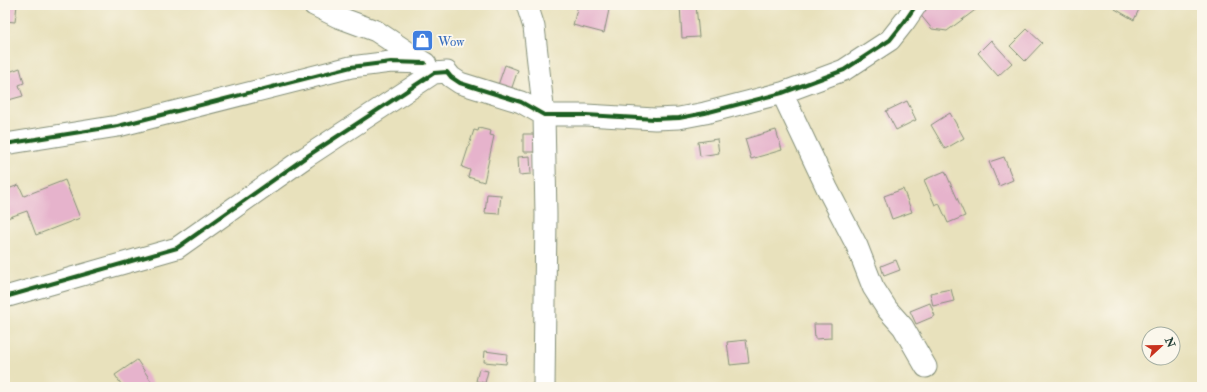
<svg xmlns="http://www.w3.org/2000/svg" width="1207" height="392" viewBox="0 0 1207 392" font-family="'IM FELL Double Pica',serif">
<rect width="100%" height="100%" fill="#fbf7ec"/>
<filter id="ink" filterUnits="userSpaceOnUse"><feTurbulence type="fractalNoise" baseFrequency=".025" numOctaves="2"/><feDisplacementMap in="SourceGraphic" scale="8" xChannelSelector="R" yChannelSelector="G"/><feConvolveMatrix kernelMatrix="1 2 1 2 8 2 1 2 1" color-interpolation-filters="sRGB"/></filter>
<filter id="wash" filterUnits="userSpaceOnUse"><feTurbulence type="fractalNoise" baseFrequency=".012" numOctaves="4" result="noise"/><feDisplacementMap in="SourceGraphic" scale="16" xChannelSelector="R" yChannelSelector="G"/><feGaussianBlur stdDeviation="0.9" result="paint"/><feColorMatrix in="noise" values="0 0 0 0 0 0 0 0 0 0 0 0 0 0 0 0 0 1.4 0 .05"/><feComposite in="paint" operator="in"/></filter>
<g filter="url(#wash)">
<rect width="100%" height="100%" fill="#e8e1bc"/>
<g id="blocks">
<path fill="#e6b3cc" d="M5,5H17L15,22L5,21Z
M578,5H610L604,33L573,25Z
M680,5H696L699,37L682,38Z
M921,5H982L947,31L932,29L919,13Z
M1117,5H1141L1134,20L1115,9Z
M1027,29L1042,43L1025,61L1010,46Z
M991,40L1012,63L998,76L978,53Z
M505,65L518,70L510,93L497,88Z
M20,68L24,83L19,85L23,96L5,101V77H7L6,73Z
M907,101L916,120L896,130L886,111Z
M950,113L964,138L945,149L931,125Z
M479,128L491,131L490,135L494,136L484,182L468,177L470,170L462,167L474,130L478,131Z
M776,130L782,150L751,159L745,139Z
M523,134H537V152H523Z
M717,139L719,153L700,156L698,142Z
M530,156L531,174L519,175L518,157Z
M1004,157L1013,180L999,186L989,162Z
M945,171L965,216L948,223L939,203L935,205L924,180Z
M65,180L80,218L36,235L27,211L7,218L5,212V190L19,185L24,196Z
M903,189L912,212L892,219L884,196Z
M487,194L501,195L499,214L485,213Z
M896,260L900,270L884,276L881,266Z
M951,289L954,301L933,306L930,293Z
M930,303L935,316L916,324L910,311Z
M814,324H831V338L815,339Z
M746,340L749,363L730,365L727,342Z
M485,351L507,354L506,364L484,362Z
M137,360L155,387H123L115,375Z
M479,369L488,371L485,383L476,381Z
M521,383L539,385V387H521Z"/>
</g>
</g>
<g filter="url(#ink)">
<use href="#blocks" fill-opacity="0" stroke="#848f78" stroke-width="1"/>
<g fill="none" stroke-linecap="round" stroke-linejoin="round">
<defs>
<path id="street" d="M314,5L338,17L376,31L426,64
M527,5L534,27L544,115L546,215L544,387
M782,93L827,188L857,246L873,287L887,309L903,327L926,367
M5,144L118,126L351,67L391,62L425,63
M5,297L177,248L306,157L434,73L447,72L451,77L460,83L521,102L544,115H586L655,119L679,118L705,113L782,93L844,70L890,40L905,21L916,5"/>
</defs>
<use href="#street" stroke="#848f78" stroke-width="23"/>
<use href="#street" stroke="#fff" stroke-width="21"/>
<defs>
<path id="cycleway" d="M5,144L118,126L351,67L391,62L425,63
M5,297L177,248L306,157L434,73L447,72L451,77L460,83L521,102L544,115H586L655,119L679,118L705,113L782,93L844,70L890,40L905,21L916,5"/>
</defs>
<use href="#cycleway" stroke="#fbf7ec" stroke-width="6"/>
<use href="#cycleway" stroke="#1b5e20" stroke-width="4"/>
</g>
</g>
<defs>
<symbol id="shop-square" viewBox="-11 -11 22 22"><rect x="-9" y="-9" width="18" height="18" rx="4" fill="#3f7fe0" stroke="#fbf7ec"/><path d="M-5-2.5h2.3a2.7 3.5 0 0 1 5.4 0H5L5.5 6h-11ZM-1.5-2.5h3a1.5 2.3 0 0 0-3 0Z" fill="#fff"/></symbol>
</defs>
<g fill-rule="evenodd">
<use href="#shop-square" x="410" y="28" width="25" height="25"/>
</g>
<g text-anchor="middle" stroke-width="3.5" stroke-linejoin="round" paint-order="stroke">
<g font-size="13" fill="#366cbe" stroke="#fbf7ec" text-anchor="start">
<text x="438" y="46">Wow</text>
</g>
</g>
<rect width="1207" height="392" fill="none" stroke="#fbf7ec" stroke-width="20"/>
<g transform="translate(1161 346) rotate(68)"><circle r="19" fill="#fbf7ec" stroke="#a3ada2"/>
<path d="M0-3L7 15L0 10L-7 15Z" fill="#c8321e"/>
<text y="-6" font-size="11" font-weight="bold" text-anchor="middle" fill="#1f3d34">N</text>
</g>
</svg>
